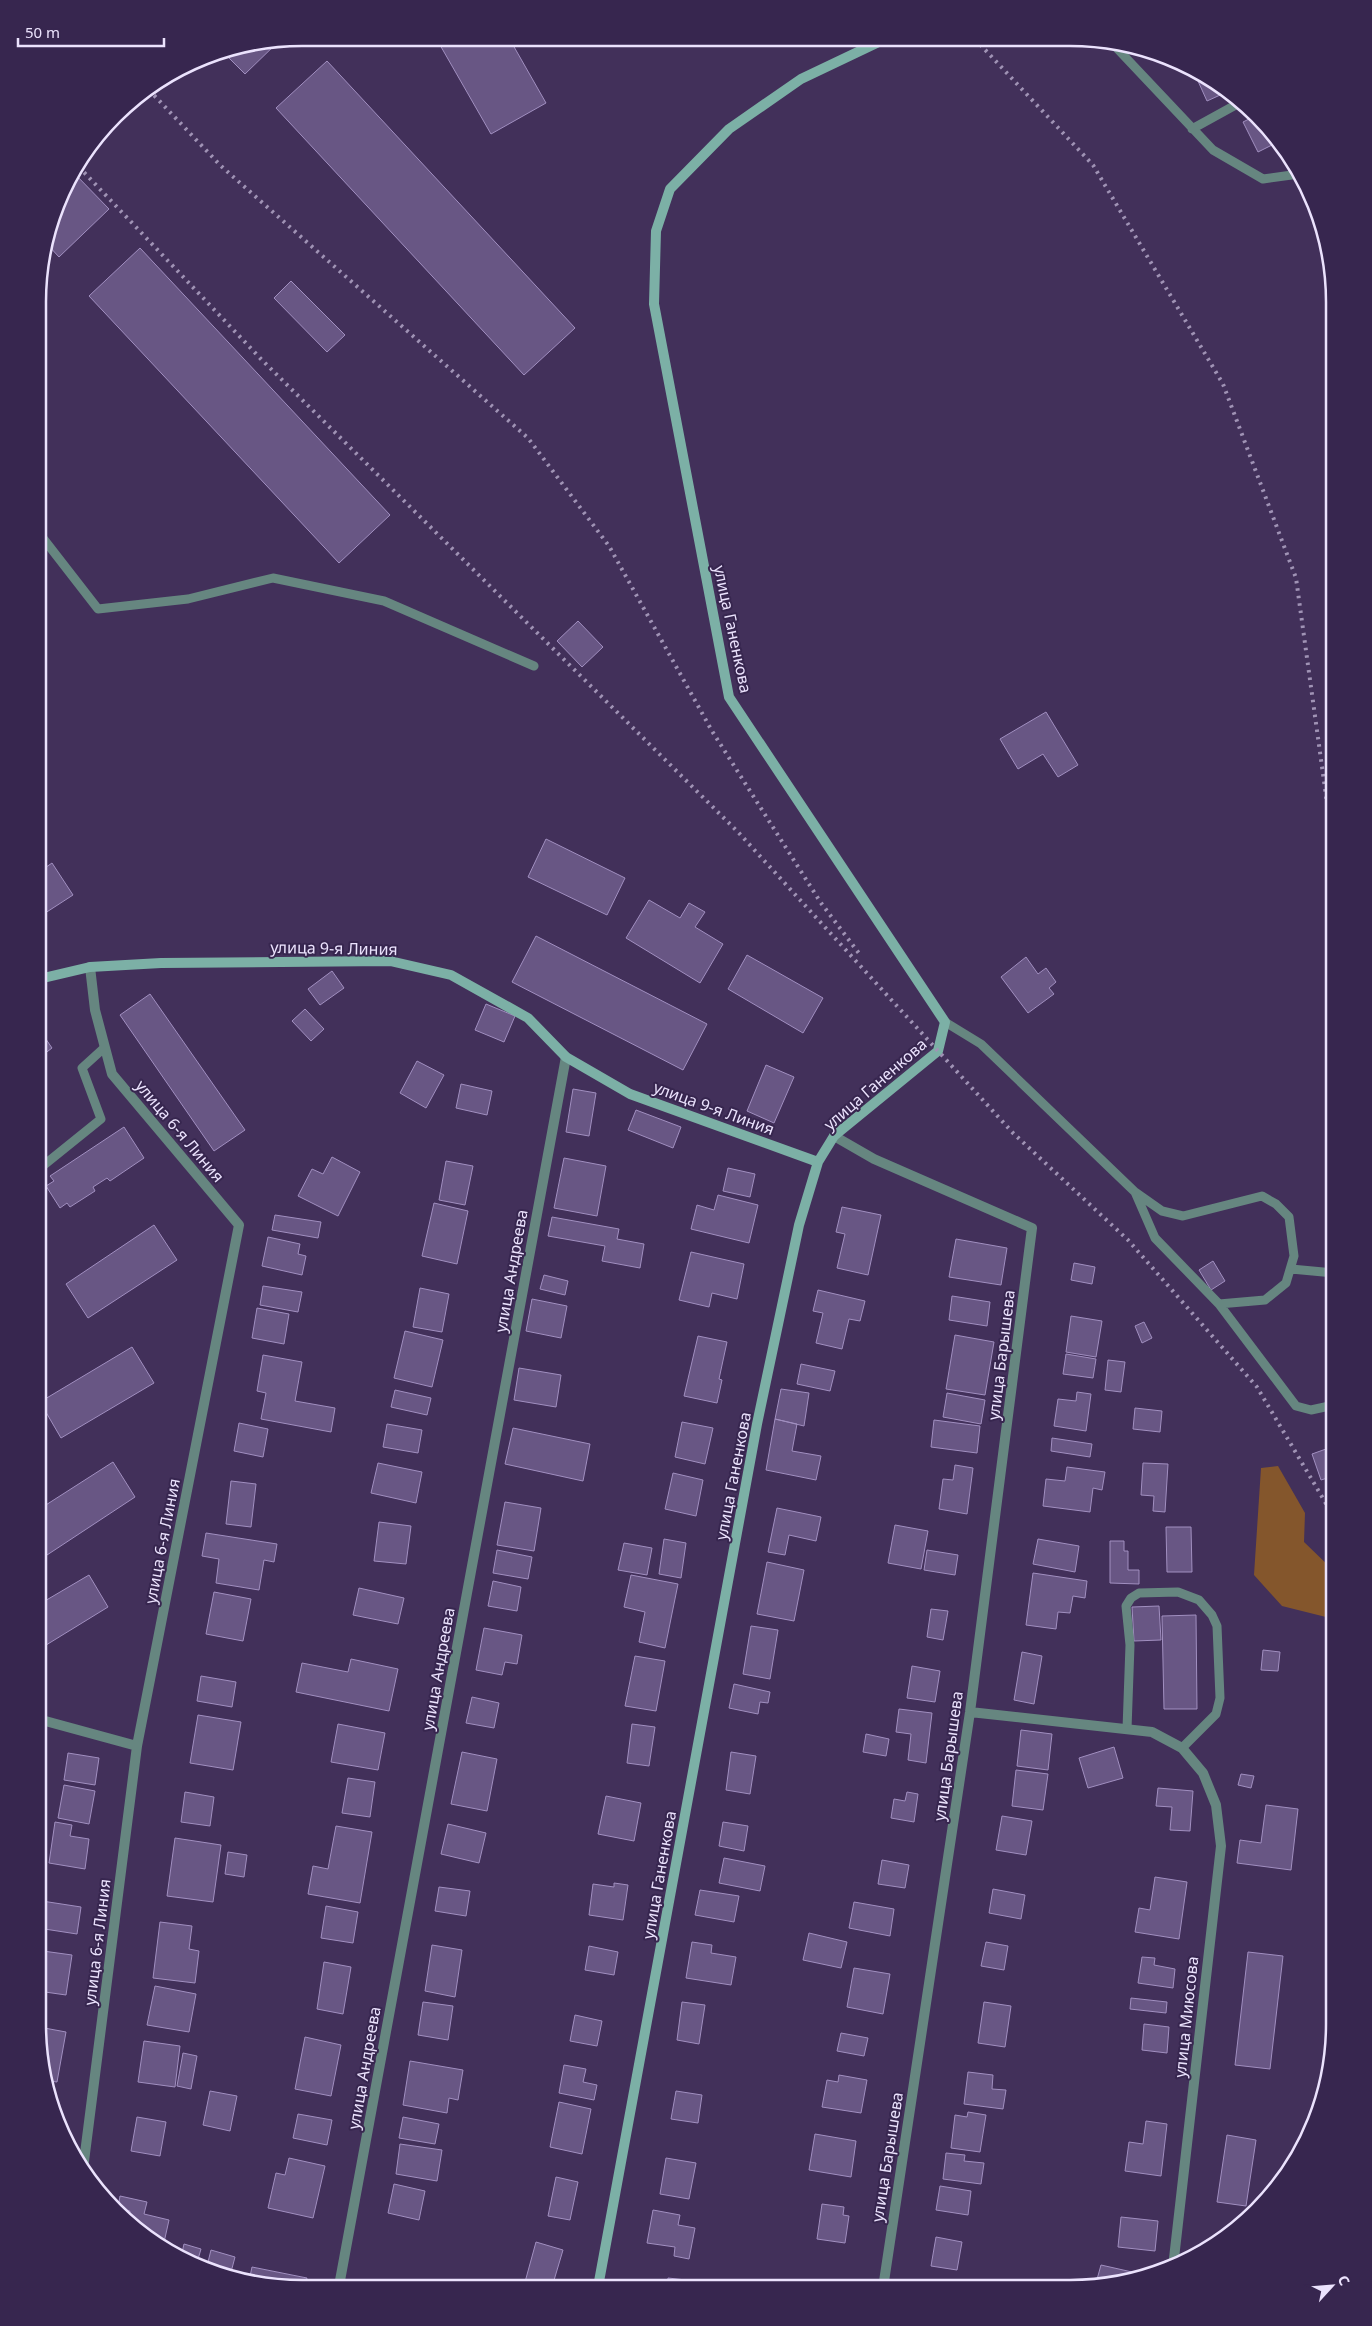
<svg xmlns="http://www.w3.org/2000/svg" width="1372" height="2326" viewBox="0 0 1372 2326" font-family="'Noto Sans',sans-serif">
<rect width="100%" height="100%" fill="#42305a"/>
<path fill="#84562c" d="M1278,1466L1305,1513L1304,1542L1334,1571V1619L1282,1606L1254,1575L1261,1468Z"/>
<path fill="#685684" stroke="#a18fc0" d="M436,38H509L546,103L491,134Z
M278,42L245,74L224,53Z
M327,61L575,328L524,375L276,108Z
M1193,70L1229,91L1207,101Z
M1255,116L1280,141L1258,152L1243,122Z
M74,173L109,209L59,257L47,244L65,185Z
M140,248L390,515L339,563L89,296Z
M291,281L345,335L327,352L274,298Z
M578,621L603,647L582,667L557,641Z
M1046,712L1078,765L1058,777L1043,754L1018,769L1000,739Z
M546,839L625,878L607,915L528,877Z
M52,863L73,895L39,917V872Z
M649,900L680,918L689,903L705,912L695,927L723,944L700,983L626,938Z
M536,936L707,1024L683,1070L512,982Z
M747,955L823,998L803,1033L728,989Z
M1026,957L1038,974L1046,968L1056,982L1049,988L1054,994L1028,1013L1001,977Z
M332,971L344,988L320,1005L308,989Z
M150,994L245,1130L214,1151L120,1015Z
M486,1004L515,1016L504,1042L475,1030Z
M305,1009L324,1029L311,1041L292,1021Z
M39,1029L52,1048L39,1058Z
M417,1061L444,1075L426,1108L400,1093Z
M766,1065L794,1077L774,1123L747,1111Z
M461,1084L492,1091L487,1115L456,1108Z
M573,1089L596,1093L589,1136L566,1132Z
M636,1110L681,1127L673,1148L628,1130Z
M124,1127L144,1158L110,1181L107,1178L93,1187L95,1191L70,1207L67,1203L60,1208L46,1186L54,1181L50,1176Z
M332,1157L360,1172L338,1216L298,1196L312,1169L323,1174Z
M564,1158L606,1166L597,1216L554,1208Z
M446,1161L473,1166L465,1205L439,1200Z
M728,1168L755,1174L750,1197L723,1191Z
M718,1195L758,1205L749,1243L691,1229L697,1205L714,1210Z
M434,1203L468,1211L457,1264L422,1256Z
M842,1207L881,1215L868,1275L837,1268L845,1234L836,1232Z
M275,1215L321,1222L318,1238L272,1230Z
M552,1217L619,1229L617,1239L644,1244L640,1268L602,1261L605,1246L548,1236Z
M154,1225L177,1260L88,1318L66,1284Z
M268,1237L300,1244L298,1254L306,1256L302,1275L262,1266Z
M956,1239L1007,1248L1001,1285L949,1277Z
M691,1252L744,1264L737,1299L712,1293L709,1307L679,1300Z
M1213,1261L1225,1281L1211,1290L1199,1270Z
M1074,1263L1095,1267L1092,1284L1071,1280Z
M544,1275L568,1281L565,1295L540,1289Z
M263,1286L302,1292L298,1312L260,1305Z
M420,1288L449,1294L442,1332L413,1327Z
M818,1290L865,1301L860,1321L849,1319L842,1349L816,1343L823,1313L813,1311Z
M952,1296L990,1302L987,1326L949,1320Z
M532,1299L567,1306L561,1338L526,1331Z
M257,1308L289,1314L284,1344L252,1338Z
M1071,1316L1102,1321L1096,1357L1066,1352Z
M1144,1322L1152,1338L1142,1343L1135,1326Z
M405,1331L443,1340L432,1387L394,1378Z
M955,1335L994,1342L985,1395L946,1389Z
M698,1336L727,1342L719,1379L722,1380L717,1403L684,1396Z
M132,1347L154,1383L61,1438L40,1402Z
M1066,1354L1096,1359L1093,1378L1063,1374Z
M263,1355L302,1362L295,1401L335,1408L331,1432L261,1419L266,1393L257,1391Z
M1108,1360L1125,1362L1121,1392L1105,1390Z
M801,1364L835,1371L830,1391L797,1384Z
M519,1368L561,1375L556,1407L514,1400Z
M781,1389L809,1393L804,1426L775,1419Z
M395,1390L431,1398L427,1415L391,1407Z
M1077,1392L1091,1394L1086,1431L1054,1426L1058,1399L1076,1401Z
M947,1393L985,1400L981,1424L943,1417Z
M1135,1408L1162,1411L1160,1432L1133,1429Z
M775,1419L797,1424L792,1451L821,1456L816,1480L766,1470Z
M934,1420L980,1426L977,1453L931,1447Z
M682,1422L713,1428L705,1464L675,1457Z
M239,1423L268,1429L263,1457L234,1451Z
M387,1424L422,1430L418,1453L383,1447Z
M513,1428L590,1444L583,1481L505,1464Z
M1052,1438L1092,1444L1090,1457L1051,1451Z
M1326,1449L1334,1476L1321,1480L1312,1454Z
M113,1462L135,1497L47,1555L38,1542V1510Z
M378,1463L422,1472L416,1503L371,1493Z
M1143,1463L1168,1464L1165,1512L1153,1511L1154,1496L1141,1495Z
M955,1465L973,1468L967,1514L939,1509L943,1479L953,1480Z
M1067,1467L1105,1472L1102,1490L1093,1488L1090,1512L1043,1506L1046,1479L1065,1481Z
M673,1473L703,1480L696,1516L665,1509Z
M231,1481L256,1484L251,1527L226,1524Z
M505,1502L541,1508L534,1551L497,1545Z
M777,1508L821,1517L816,1541L789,1535L785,1555L768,1552Z
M379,1522L411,1526L406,1564L374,1561Z
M895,1525L928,1531L921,1569L888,1563Z
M1166,1527H1191L1192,1572H1167Z
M206,1533L277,1544L274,1562L264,1560L259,1590L216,1583L219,1559L202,1556Z
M664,1539L686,1543L681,1578L659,1574Z
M1038,1539L1079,1546L1075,1572L1033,1564Z
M1110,1541H1124V1551H1128V1570H1139V1584L1110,1583Z
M624,1543L652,1548L647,1575L618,1570Z
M497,1550L532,1557L528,1579L493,1573Z
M927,1550L958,1555L955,1575L924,1570Z
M767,1562L804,1570L794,1621L757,1614Z
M1033,1573L1087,1581L1085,1598L1073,1596L1070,1613L1058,1612L1056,1629L1026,1625Z
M89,1575L108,1607L38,1650V1605Z
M631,1575L678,1584L665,1648L639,1642L645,1612L624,1607Z
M493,1581L521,1587L517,1611L488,1606Z
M359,1588L404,1598L398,1624L353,1615Z
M214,1592L251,1599L243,1641L206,1634Z
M1159,1606L1161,1640L1134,1641L1132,1607Z
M931,1609L948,1611L943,1640L927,1637Z
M1196,1615L1197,1709H1164L1162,1616Z
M751,1626L778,1630L770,1679L743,1674Z
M484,1628L522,1635L517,1664L505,1662L502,1675L476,1670Z
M1263,1650L1280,1652L1278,1671L1261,1670Z
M1022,1652L1042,1656L1034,1704L1014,1700Z
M635,1656L665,1661L656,1711L625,1706Z
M351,1659L398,1669L389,1711L296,1692L302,1663L348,1672Z
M912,1666L940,1671L935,1702L907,1698Z
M201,1676L236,1682L232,1707L197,1701Z
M734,1684L770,1692L768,1703L760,1702L758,1714L729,1708Z
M472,1697L499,1703L494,1728L466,1723Z
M899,1709L932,1713L926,1763L908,1760L911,1734L896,1732Z
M198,1715L241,1722L233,1770L190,1763Z
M338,1724L385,1733L378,1770L331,1762Z
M632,1724L655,1727L649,1766L627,1763Z
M1021,1730L1052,1734L1048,1770L1017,1766Z
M866,1734L889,1739L886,1756L863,1752Z
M1114,1747L1123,1778L1088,1788L1079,1758Z
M462,1752L497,1759L487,1811L451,1804Z
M731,1752L756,1756L750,1794L726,1790Z
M68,1753L99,1758L95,1785L64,1780Z
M1016,1770L1048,1774L1043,1810L1012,1806Z
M1241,1774L1254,1776L1251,1788L1238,1785Z
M348,1778L375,1782L370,1817L342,1813Z
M64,1785L95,1791L89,1824L58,1818Z
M1158,1788L1193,1791L1190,1831L1170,1830L1172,1807L1156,1806Z
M185,1792L214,1797L210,1826L181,1822Z
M907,1792L918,1794L914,1822L891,1818L894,1799L905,1801Z
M606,1796L641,1803L634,1841L598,1834Z
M1266,1805L1298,1809L1291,1870L1237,1863L1240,1840L1261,1843Z
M1002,1816L1032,1821L1026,1855L996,1850Z
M55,1822L72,1825L70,1836L89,1839L85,1869L49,1863Z
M723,1822L748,1826L744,1851L719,1846Z
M448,1824L486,1833L479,1863L441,1854Z
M336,1826L372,1832L360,1903L308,1894L313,1866L328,1869Z
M175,1838L221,1845L213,1902L167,1896Z
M228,1852L247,1855L244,1877L225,1874Z
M724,1858L765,1866L760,1891L719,1883Z
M882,1860L909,1865L905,1888L878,1884Z
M1155,1877L1187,1882L1179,1939L1135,1932L1139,1908L1150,1910Z
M614,1883L628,1885L623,1920L589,1915L593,1884L614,1887Z
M439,1887L470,1891L466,1916L435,1911Z
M993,1889L1025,1895L1021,1919L989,1913Z
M700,1890L739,1896L734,1922L695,1915Z
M42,1901L81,1907L77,1934L38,1928Z
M854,1902L894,1909L890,1936L849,1928Z
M326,1906L358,1912L353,1943L321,1938Z
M160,1922L192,1926L189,1949L199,1951L195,1983L153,1978Z
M809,1933L847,1942L841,1968L803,1960Z
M692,1942L712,1945L711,1953L736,1957L731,1985L686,1978Z
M986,1942L1008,1946L1004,1970L981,1966Z
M432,1945L462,1950L455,1997L425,1991Z
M589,1946L618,1952L614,1975L585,1970Z
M43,1951L72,1955L66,1995L38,1991Z
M1248,1952L1283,1956L1270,2069L1235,2065Z
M1142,1957L1155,1958L1154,1965L1175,1969L1173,1988L1138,1983Z
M324,1962L351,1967L343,2014L317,2009Z
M854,1968L890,1974L883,2014L847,2007Z
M155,1986L196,1994L189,2032L147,2025Z
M1131,1998L1167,2002L1166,2013L1130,2009Z
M423,2002L453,2006L448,2040L418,2035Z
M682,2002L705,2005L699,2044L677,2040Z
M984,2002L1011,2006L1005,2047L978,2043Z
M575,2015L602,2021L597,2046L570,2041Z
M1144,2024L1169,2027L1167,2053L1142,2050Z
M39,2027L66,2032L57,2082L49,2081Z
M841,2033L868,2038L864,2056L837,2051Z
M305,2037L341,2045L331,2096L295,2089Z
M144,2041L180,2046L175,2087L138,2082Z
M183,2053L197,2056L191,2089L177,2086Z
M410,2061L463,2070L458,2100L449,2098L447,2113L403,2105Z
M564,2065L586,2069L583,2082L597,2085L594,2100L559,2093Z
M968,2072L993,2075L992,2089L1006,2090L1003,2109L964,2104Z
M839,2075L867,2080L861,2113L822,2107L827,2080L838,2082Z
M210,2091L237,2096L230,2131L203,2125Z
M676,2091L702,2095L698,2123L671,2119Z
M559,2102L591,2109L582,2154L550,2147Z
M968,2112L986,2115L980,2152L951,2148L955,2115L967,2117Z
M298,2114L332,2120L327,2145L293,2138Z
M137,2117L166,2122L160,2156L131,2151Z
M403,2117L439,2124L435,2144L399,2138Z
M1146,2121L1167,2124L1161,2176L1125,2171L1129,2142L1143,2144Z
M815,2134L856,2141L851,2177L809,2170Z
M1227,2135L1256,2140L1246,2206L1217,2202Z
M400,2144L442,2150L437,2181L396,2174Z
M946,2153L965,2155L964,2161L984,2163L981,2184L943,2179Z
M289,2158L325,2166L313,2218L268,2208L276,2173L285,2175Z
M666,2158L696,2163L689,2199L660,2194Z
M556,2177L578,2182L570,2220L548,2216Z
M394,2184L425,2191L419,2220L388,2213Z
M940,2186L971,2191L968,2215L936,2210Z
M120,2196L147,2202L144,2214L169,2220L163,2247L141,2234L128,2221L130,2211L118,2208Z
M822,2204L844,2207L843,2215L849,2216L845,2243L817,2239Z
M653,2210L680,2215L678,2225L695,2228L689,2259L674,2256L675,2247L647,2243Z
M1121,2217L1158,2221L1155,2251L1118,2247Z
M936,2237L962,2242L957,2270L931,2266Z
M536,2242L563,2250L552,2287H541L525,2282Z
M184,2244L201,2249L196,2266L181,2257Z
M211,2250L235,2257L230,2276L206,2270Z
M1101,2265L1132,2272L1131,2276L1096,2283Z
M252,2267L307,2278L305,2286H268L249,2281Z
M668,2278L686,2280L685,2287H667Z
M799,2283L830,2286V2288H798Z"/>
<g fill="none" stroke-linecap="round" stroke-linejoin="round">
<path stroke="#668680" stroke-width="9" d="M1111,42L1213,150L1263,179L1299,174
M1192,129L1241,102
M39,533L98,609L188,599L273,578L384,601L534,666
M945,1022L981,1044L1135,1192L1155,1238L1219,1304L1265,1300L1286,1283L1294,1256L1289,1217L1276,1204L1262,1196L1183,1216L1162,1211L1135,1192
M39,1169L101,1119L82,1068L104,1048
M38,1267L41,1253L38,1238
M1291,1269L1334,1273
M1219,1304L1296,1406L1311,1410L1334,1405
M1127,1729L1130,1645L1126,1606L1131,1598L1139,1593L1178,1592L1199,1600L1212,1615L1217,1626L1220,1698L1216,1714L1182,1748"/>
<path stroke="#668680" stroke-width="10" d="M834,1136L874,1159L1032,1228L970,1712L883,2288
M970,1712L1152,1732L1182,1748L1203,1773L1216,1805L1221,1846L1173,2267
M38,1719L137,1746
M83,2169L137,1746L239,1225L112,1074L95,1010L90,967
M339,2286L566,1057"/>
<path stroke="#7cb0a6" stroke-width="10" d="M39,979L90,967L161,963L390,961L451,975L528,1018L566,1057L630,1094L818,1162
M598,2287L757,1424L799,1225L818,1162L834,1136L938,1051L945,1022L729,697L654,304L656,231L670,189L729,129L801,79L885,39"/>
<path stroke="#a093b5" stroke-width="4" stroke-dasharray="2.5 5" stroke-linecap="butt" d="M975,39L1093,165L1223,384L1296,578L1334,854
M149,90L221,166L528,438L609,546L712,731L821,903L861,956
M79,167L261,359L738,832L1013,1133L1128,1240L1257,1387L1334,1517
M1330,1331L1334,1362"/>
</g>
<g text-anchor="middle" stroke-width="4" stroke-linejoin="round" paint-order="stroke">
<g font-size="16" fill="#ebe2fd" stroke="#37264f">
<text transform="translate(733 629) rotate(78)" y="6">улица Ганенкова</text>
<text transform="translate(334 948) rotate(1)" y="6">улица 9-я Линия</text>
<text transform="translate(875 1084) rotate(-41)" y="6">улица Ганенкова</text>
<text transform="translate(714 1108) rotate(20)" y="6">улица 9-я Линия</text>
<text transform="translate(180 1131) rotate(50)" y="6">улица 6-я Линия</text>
<text transform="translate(511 1271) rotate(-80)" y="6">улица Андреева</text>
<text transform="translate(1001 1355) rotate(-83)" y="6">улица Барышева</text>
<text transform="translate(733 1476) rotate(-79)" y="6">улица Ганенкова</text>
<text transform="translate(162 1541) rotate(-79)" y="6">улица 6-я Линия</text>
<text transform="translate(438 1669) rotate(-80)" y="6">улица Андреева</text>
<text transform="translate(948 1756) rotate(-82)" y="6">улица Барышева</text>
<text transform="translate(659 1875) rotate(-80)" y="6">улица Ганенкова</text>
<text transform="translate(97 1942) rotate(-83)" y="6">улица 6-я Линия</text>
<text transform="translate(1186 2017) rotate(-84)" y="6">улица Миюсова</text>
<text transform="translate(364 2068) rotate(-80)" y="6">улица Андреева</text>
<text transform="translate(887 2157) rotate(-81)" y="6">улица Барышева</text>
</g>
</g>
<path d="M0 0H1372V2326H0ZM302 46H1070A256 256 0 0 1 1326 302V2024A256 256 0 0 1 1070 2280H302A256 256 0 0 1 46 2024V302A256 256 0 0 1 302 46Z" fill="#37264f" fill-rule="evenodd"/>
<path fill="none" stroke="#ebe2fd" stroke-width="2.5" d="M302 46H1070A256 256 0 0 1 1326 302V2024A256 256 0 0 1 1070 2280H302A256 256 0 0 1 46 2024V302A256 256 0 0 1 302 46Z"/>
<g transform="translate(1332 2286) rotate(64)" stroke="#37264f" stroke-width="4" paint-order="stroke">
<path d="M0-4L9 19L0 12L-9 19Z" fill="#ebe2fd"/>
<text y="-8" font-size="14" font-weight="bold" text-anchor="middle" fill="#ebe2fd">С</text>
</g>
<path d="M18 38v8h146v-8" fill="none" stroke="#ebe2fd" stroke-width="2.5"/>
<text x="25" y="38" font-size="15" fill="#ebe2fd" stroke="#37264f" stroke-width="4" paint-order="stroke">50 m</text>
</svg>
